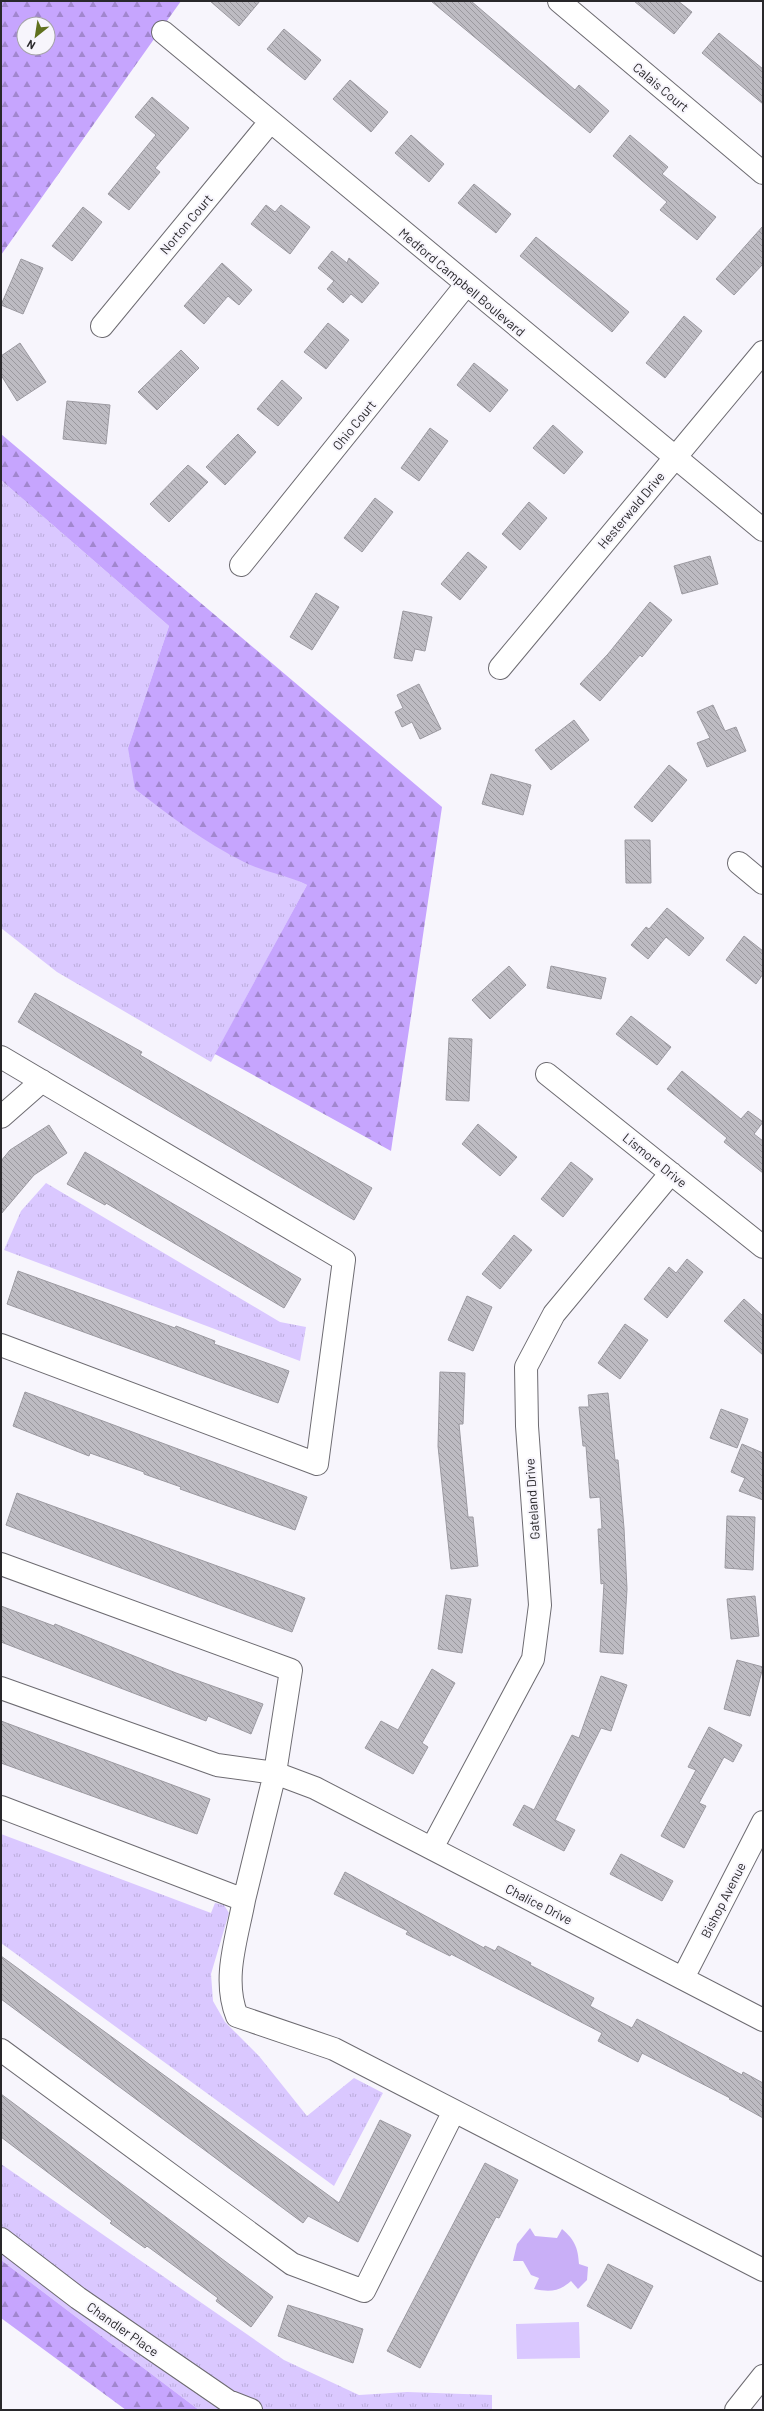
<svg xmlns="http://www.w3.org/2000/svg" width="764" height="2411" viewBox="0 0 764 2411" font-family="Barlow,sans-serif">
<defs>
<pattern id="grass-tufts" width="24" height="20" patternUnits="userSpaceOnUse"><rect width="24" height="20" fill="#dac8ff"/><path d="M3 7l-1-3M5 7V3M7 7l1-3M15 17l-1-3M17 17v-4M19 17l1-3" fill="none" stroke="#bbacdb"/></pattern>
<pattern id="forest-firs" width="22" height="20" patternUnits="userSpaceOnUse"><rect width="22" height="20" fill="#c6a5fe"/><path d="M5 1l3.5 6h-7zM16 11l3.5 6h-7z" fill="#a186ce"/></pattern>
<pattern id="building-back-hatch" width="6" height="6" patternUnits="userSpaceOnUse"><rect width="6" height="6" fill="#bdbbc2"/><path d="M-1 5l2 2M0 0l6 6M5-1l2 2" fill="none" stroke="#9a989e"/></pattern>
</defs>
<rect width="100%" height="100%" fill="#f7f5fc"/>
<path fill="url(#grass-tufts)" d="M1,480L169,626L128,748L288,876L307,885L211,1062L57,972L1,928Z
M46,1183L280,1322L306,1327L300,1361L4,1250L21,1211Z
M1,1834L211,1913L215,1903L224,1905L229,1913L211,1974L213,2001L225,2022L259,2056L307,2116L354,2078L383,2093L334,2186L1,1943Z
M1,2164L284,2360L359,2395L407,2392L492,2395V2410H199L1,2260Z"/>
<path fill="url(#forest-firs)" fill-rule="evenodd" d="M1,1H181L1,255ZM24,24H48V48H24Z
M1,434L442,807L391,1151L215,1054L307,885C287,875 263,872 244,862C204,842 170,816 135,789L128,748L169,626L1,480Z
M1,2260L199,2410H126L1,2318Z"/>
<path fill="#dac8ff" d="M579,2322L580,2358L517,2359L516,2324Z"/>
<path fill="#c9aff7" d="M530,2228L535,2236L557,2238L562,2229C575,2240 578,2248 579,2264L588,2267L587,2280L578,2289L571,2281C559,2292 549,2292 534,2289L539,2278L531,2275L523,2261H513L517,2244Z"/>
<path fill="url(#building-back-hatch)" stroke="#9c9aa1" d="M210,1H260L239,26Z
M431,1H471L575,90L579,85L609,111L590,133Z
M634,1H678L692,12L674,34Z
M284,29L321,60L305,80L267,49Z
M719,33L763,69V104L702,53Z
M350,80L388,112L371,132L333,99Z
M152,97L189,128L155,168L160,172L129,210L108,194L156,135L135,117Z
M411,135L444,164L429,182L395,153Z
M630,135L668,167L662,174L716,217L697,240L660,210L667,202L613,156Z
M474,184L511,214L496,233L458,203Z
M266,205L275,212L281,205L310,227L290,254L251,224Z
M83,207L102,222L72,261L52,246Z
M763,226V264L734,295L716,279Z
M536,237L629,312L612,332L520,256Z
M332,251L347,263L349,258L379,283L362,303L351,294L343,303L327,289L334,281L318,268Z
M21,259L43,268L23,314L1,305Z
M222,263L252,290L239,305L228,296L204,324L184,306Z
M684,316L702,331L665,378L646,363Z
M328,323L349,340L326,369L304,352Z
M20,343L46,382L17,401L1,375V356Z
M181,350L199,368L157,410L138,392Z
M474,363L508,390L490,412L457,385Z
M282,380L302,398L278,426L257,409Z
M67,401L110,405L106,444L63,439Z
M553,425L583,452L564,474L533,448Z
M430,428L448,441L419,481L401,468Z
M238,434L256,452L225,485L206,467Z
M188,465L208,482L169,522L150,504Z
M375,498L393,512L362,552L344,538Z
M529,502L547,518L520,550L502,534Z
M468,552L487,567L460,600L441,584Z
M710,556L718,584L682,594L674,566Z
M316,593L339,607L312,650L290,637Z
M650,602L672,620L642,657L640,655L600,701L580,684L608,654Z
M403,611L432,617L425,651L415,649L412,661L394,658Z
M419,684L441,729L420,739L412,722L402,727L395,712L403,708L397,695Z
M713,705L725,731L736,727L746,751L707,767L697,743L710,738L697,712Z
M574,720L589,740L551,770L535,750Z
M669,765L687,780L652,822L634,807Z
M491,774L531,785L523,815L482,804Z
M625,840H650L651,883H626Z
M667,908L704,938L689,956L666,937L648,959L631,945L646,927L649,929Z
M744,936L763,951V974L756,984L726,960Z
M509,966L526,985L490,1019L472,1000Z
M551,966L606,978L601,999L547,988Z
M35,993L142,1052L140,1055L181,1079L372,1188L354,1220L18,1022Z
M631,1016L671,1047L657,1065L616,1034Z
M449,1038L472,1039L469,1101L446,1100Z
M682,1071L741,1119L748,1111L763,1122L754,1134L763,1141V1173L724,1142L727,1138L667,1089Z
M478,1124L517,1157L500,1176L462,1144Z
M49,1125L67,1153L34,1175L1,1214V1161L10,1150Z
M85,1152L301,1279L284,1308L106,1203L105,1205L67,1184Z
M571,1162L593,1179L563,1217L541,1199Z
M514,1235L532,1250L500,1289L482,1274Z
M687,1259L703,1272L667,1318L644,1299L669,1267L676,1273Z
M18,1271L175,1328L176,1326L215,1341L214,1344L289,1371L278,1403L7,1304Z
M467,1296L492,1307L473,1351L448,1340Z
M744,1299L763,1316V1355L724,1321Z
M625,1324L648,1340L620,1379L598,1363Z
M440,1372L465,1373L463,1424H459L468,1517H473L478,1566L451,1569L438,1446Z
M25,1392L307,1497L295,1530L180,1489L181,1487L144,1474V1472L90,1453L89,1456L13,1426Z
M608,1393L615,1460H618L624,1528L627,1589L623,1654L600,1652L604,1583L601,1584L598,1529H602L600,1497L590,1498L586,1446H583L579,1407H589L588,1395Z
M721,1409L748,1419L737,1448L710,1438Z
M742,1444L763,1453V1500L739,1491L745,1478L731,1472Z
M17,1493L305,1598L292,1632L6,1525Z
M727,1516L755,1517L753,1570L725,1568Z
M446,1595L471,1599L462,1653L438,1649Z
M755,1596L759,1636L731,1639L727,1599Z
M1,1606L54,1626L55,1624L176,1673L263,1704L251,1734L208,1716L206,1721L1,1642Z
M737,1660L763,1667L750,1716L724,1709Z
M432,1669L455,1683L422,1743L428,1747L413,1774L365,1748L381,1721L398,1730Z
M601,1676L627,1685L611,1731L601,1728L555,1820L575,1830L564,1851L513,1825L524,1805L534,1810L572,1735L579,1738Z
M1,1721L210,1799L197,1834L1,1763Z
M709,1727L742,1745L733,1762L724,1757L699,1803L706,1806L684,1848L661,1836L696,1770L688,1767Z
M621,1854L673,1881L662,1901L610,1874Z
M345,1872L484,1948L485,1946L495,1951L498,1946L531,1963L530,1965L594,1998L590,2006L632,2028L637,2019L742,2075L743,2072L763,2083V2118L729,2099L730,2098L642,2053L638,2062L598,2041L602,2033L451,1954L450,1956L406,1934L408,1931L334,1894Z
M1,1956L339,2203L380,2120L411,2135L358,2242L308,2216L303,2223L1,1999Z
M1,2094L273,2297L251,2327L216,2301L218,2298L147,2246L145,2248L110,2223L112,2221L1,2137Z
M485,2163L518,2180L499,2218L496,2217L478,2252L420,2368L387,2351Z
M608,2264L653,2286L631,2329L587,2306Z
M288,2305L363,2329L353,2363L278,2336Z"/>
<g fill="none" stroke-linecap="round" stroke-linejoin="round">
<defs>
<path id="minor" d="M559,1L763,173
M163,32L763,530
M102,326L270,122
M241,565L466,285
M500,668L763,352
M739,863L763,883
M1,1057L344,1260L317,1464L1,1345
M547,1074L763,1247
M1,1117L42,1081
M1,1564L291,1670L275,1773L244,1900L1,1807
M1,1688L217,1765L275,1773L315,1788L763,2020
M432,1848L533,1659L540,1605L527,1426L526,1367L554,1314L671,1173
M244,1900C237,1938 222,1979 237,2016L334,2049L763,2270
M683,1978L763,1822
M1,2050L292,2264L364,2291L454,2111
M1,2239L78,2298L228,2401L251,2410
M736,2410L763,2376"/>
</defs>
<use href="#minor" stroke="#6d6b71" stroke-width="24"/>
<use href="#minor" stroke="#fff" stroke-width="22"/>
</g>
<g text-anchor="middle" stroke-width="4" stroke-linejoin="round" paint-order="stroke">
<g font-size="13" fill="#29282b" stroke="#f7f5fc">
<text transform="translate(661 87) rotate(40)" y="5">Calais Court</text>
<text transform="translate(186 224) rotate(-50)" y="5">Norton Court</text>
<text transform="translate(462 282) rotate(40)" y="5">Medford Campbell Boulevard</text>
<text transform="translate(354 425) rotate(-51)" y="5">Ohio Court</text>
<text transform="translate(631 510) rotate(-50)" y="5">Hesterwald Drive</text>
<text transform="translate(655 1160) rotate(39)" y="5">Lismore Drive</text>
<text transform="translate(532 1499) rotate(-94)" y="5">Gateland Drive</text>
<text transform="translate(723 1900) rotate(-63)" y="5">Bishop Avenue</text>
<text transform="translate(539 1904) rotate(27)" y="5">Chalice Drive</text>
<text transform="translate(123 2329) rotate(35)" y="5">Chandler Place</text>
</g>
</g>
<rect width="764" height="2411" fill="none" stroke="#29282b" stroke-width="4"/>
<g transform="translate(36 36) rotate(210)"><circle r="19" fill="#f7f5fc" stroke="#a5a3a8"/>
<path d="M0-3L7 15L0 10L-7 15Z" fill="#60711e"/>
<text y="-6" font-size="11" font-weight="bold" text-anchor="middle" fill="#29282b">N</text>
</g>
</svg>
